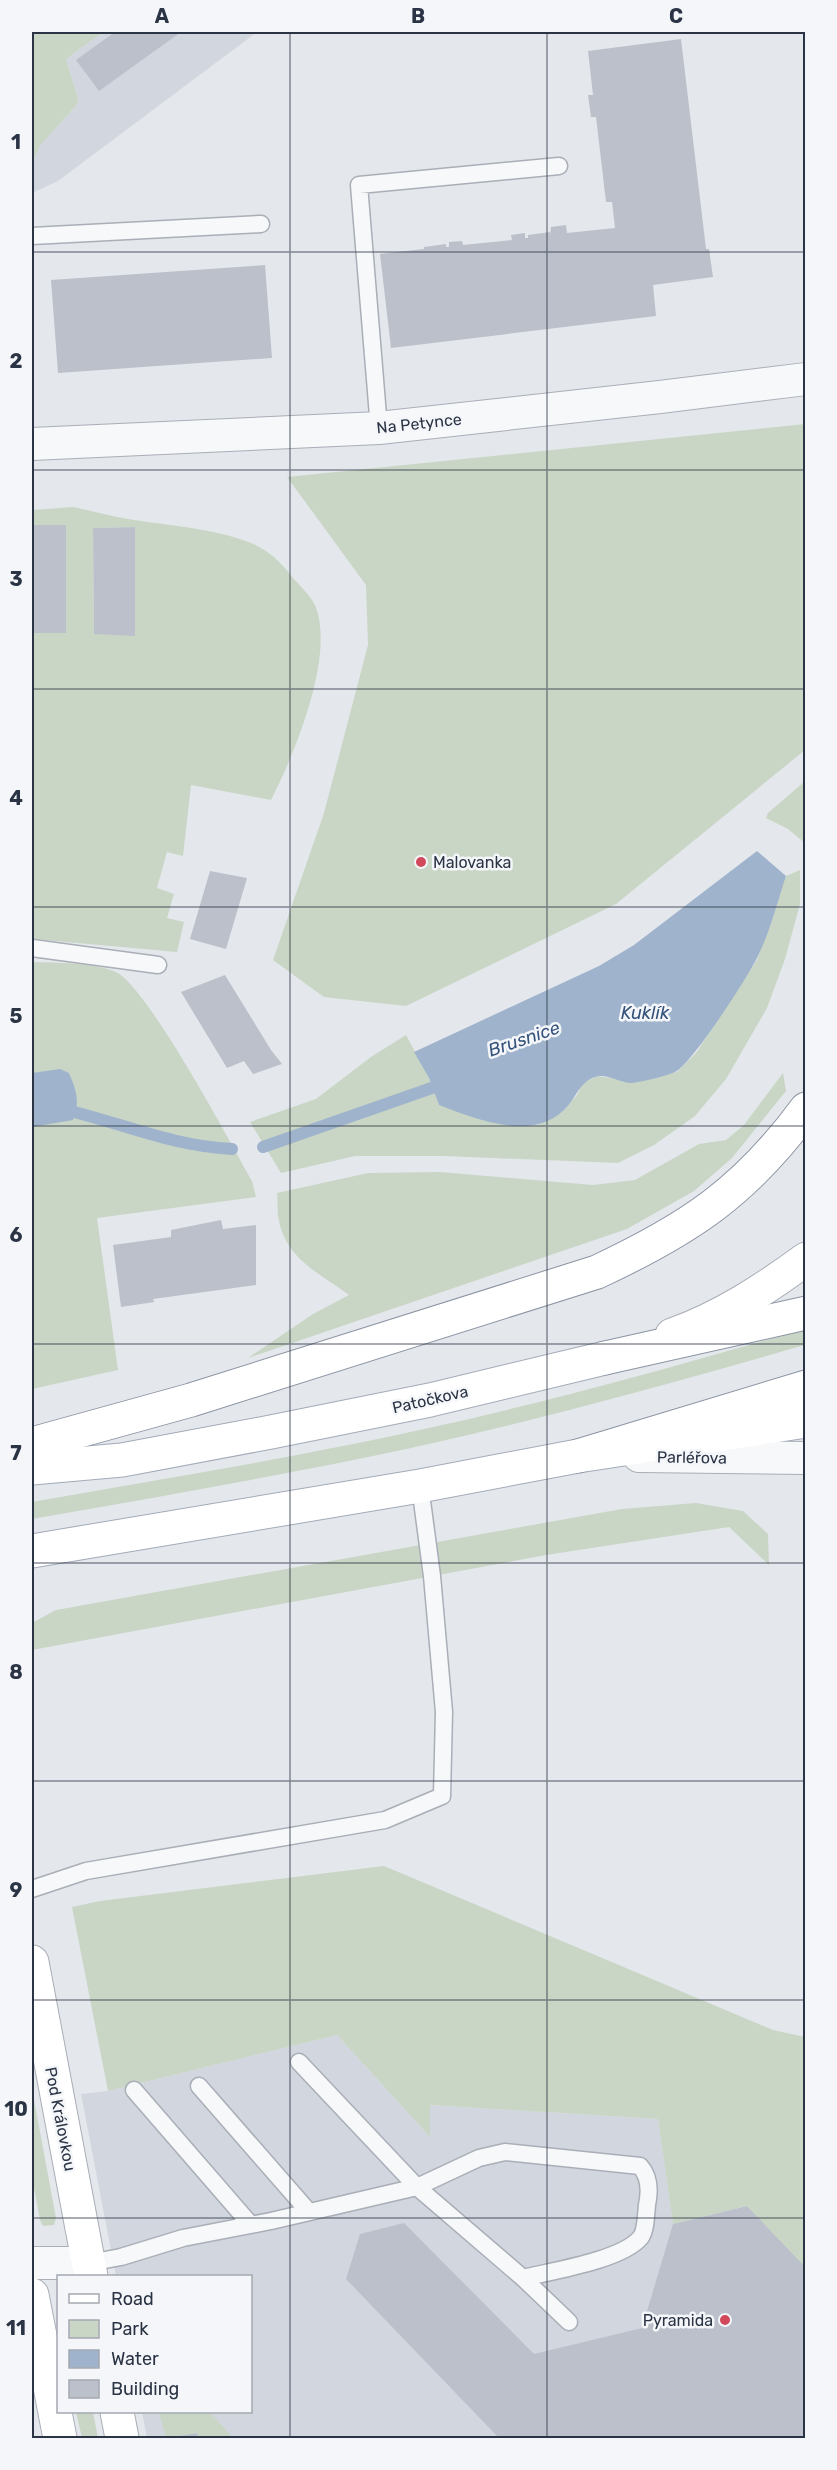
<svg xmlns="http://www.w3.org/2000/svg" width="837" height="2470" viewBox="0 0 837 2470" font-family="Rubik,sans-serif">
<rect width="100%" height="100%" fill="#e4e7ec"/>
<path fill="#d2d6de" d="M103,32H257L58,181L32,193V163L40,146L79,102L66,59Z
M337,2035L429,2136L430,2105L658,2119L673,2224L805,2268V2438H147L142,2412H250V2276H116L81,2094L108,2091Z"/>
<path fill="#c9d6c5" fill-rule="evenodd" d="M32,32H103L66,59L79,102L40,146L32,163Z
M805,424V750L616,904L406,1006L324,997L273,960L324,813L368,645L366,585L287,477Z
M73,507C88,510 102,514 117,517C163,526 207,526 251,543C268,550 281,562 292,577C299,585 310,595 315,605C336,655 294,755 271,800L191,785L183,856L167,852L157,888L174,894L167,918L184,922L177,952L32,939V633H66V526L32,525V510ZM134,527L135,635L94,633L93,528Z
M805,781V843L788,829L766,818L768,813Z
M800,870V904L785,959L767,1008L726,1079L695,1116L654,1145L618,1163L445,1156H355L281,1173L250,1122L316,1099L371,1057L406,1035L429,1078L439,1105L538,1125L563,1111L577,1095L583,1083L597,1076L610,1078L677,1072L696,1053L757,960L786,876Z
M32,962C58,963 88,962 114,971C146,983 231,1144 252,1181L256,1197L97,1218L118,1370L32,1389Z
M783,1073L786,1091L732,1158L694,1191L627,1229L248,1358L313,1314L349,1295C321,1274 287,1260 279,1221C277,1213 278,1202 277,1193L368,1173L440,1172L593,1185L635,1180L699,1144L726,1140L744,1125Z
M805,1329V1345C675,1382 544,1419 411,1448C285,1475 158,1497 32,1519V1502C162,1479 294,1458 424,1429C553,1401 679,1365 805,1329Z
M696,1503L743,1511L768,1534L769,1565L729,1527L546,1555L32,1650V1623L56,1610L622,1509Z
M384,1866L773,2030L805,2037V2268L747,2206L673,2224L658,2119L430,2105V2137L337,2035L108,2091L72,1907L100,1901Z
M32,2089L56,2218L54,2225L43,2226L40,2220L32,2177Z
M76,2412H93L98,2438H82Z
M159,2412H210L233,2438H198L197,2433L166,2438Z"/>
<path fill="#9fb4cc" d="M757,851L786,876C777,903 770,932 757,958C748,977 691,1065 675,1072C666,1076 639,1083 630,1083C619,1082 605,1073 595,1077C579,1082 576,1099 564,1110C531,1142 476,1119 439,1105L429,1078L414,1052L599,966L634,945Z
M60,1069L69,1073C77,1092 80,1101 73,1120L32,1127V1073Z"/>
<g fill="none" stroke-linecap="round" stroke-linejoin="round">
<path stroke="#9fb4cc" stroke-width="12" d="M32,1106C47,1108 63,1109 78,1113C131,1127 176,1146 232,1149
M263,1147L446,1083"/>
</g>
<path fill="#bbc0ca" d="M115,32H181L99,91L76,60Z
M681,39L706,249H709L713,277L653,285L656,316L391,348L380,254L424,249V247L446,244V247H449V242L462,241L463,245L512,240L511,235L525,233V238H528V235L550,232V236L551,227L566,225L567,233L615,228L612,202H606L596,117H591L588,95H593L588,51Z
M265,265L272,358L58,373L51,280Z
M32,525H66V633H32Z
M135,527V636L94,634L93,528Z
M210,871L247,878L226,949L190,939Z
M225,975L271,1050L282,1064L253,1074L244,1061L227,1068L181,992Z
M221,1220L223,1229L256,1225V1285L153,1299L154,1302L121,1307L113,1245L171,1237V1230Z
M747,2206L806,2268V2438H499L346,2279L360,2234L404,2223L534,2354L642,2328L673,2224Z
M197,2433L198,2438H174V2437Z"/>
<g fill="none" stroke-linecap="round" stroke-linejoin="round">
<defs>
<path id="service" d="M32,236L261,224
M379,428L359,185L559,166
M32,948L158,965
M32,1889L86,1871L385,1820L442,1796L444,1712L432,1576L420,1486
M299,2062L417,2187L479,2158L505,2152L640,2166C650,2177 650,2191 647,2205C646,2214 646,2230 641,2237C623,2260 552,2271 523,2278
M199,2086L309,2212
M134,2090L251,2225
M89,2263L121,2257L183,2238L271,2221L417,2187L523,2278L569,2322"/>
<path id="minor" d="M32,444L379,428L660,397L806,379
M639,1456L806,1458
M32,2263H89"/>
<path id="secondary" d="M672,1335C721,1318 765,1289 806,1259
M32,1962L91,2276
M32,2295L60,2438
M117,2412L122,2438"/>
<path id="primary" d="M32,1468L122,1460L271,1432L430,1400L605,1358
M32,1551L420,1486L578,1456L806,1421"/>
<path id="trunk" d="M605,1358L806,1313
M32,1444L191,1400L597,1272C689,1229 745,1192 806,1109
M578,1456L806,1387"/>
</defs>
<use href="#service" stroke="#a9aeb7" stroke-width="19"/>
<use href="#minor" stroke="#a9aeb7" stroke-width="34"/>
<use href="#secondary" stroke="#a9aeb7" stroke-width="35"/>
<use href="#primary" stroke="#a3abb8" stroke-width="35"/>
<use href="#trunk" stroke="#8b94a3" stroke-width="35"/>
<use href="#service" stroke="#f7f8fa" stroke-width="16"/>
<use href="#minor" stroke="#f7f8fa" stroke-width="32"/>
<use href="#secondary" stroke="#fff" stroke-width="33"/>
<use href="#primary" stroke="#fff" stroke-width="33"/>
<use href="#trunk" stroke="#fff" stroke-width="33"/>
</g>
<path fill="none" stroke="#2b3445" stroke-width="1.5" stroke-opacity="0.55" d="M290,32V2438M547,32V2438M32,252H806M32,470H806M32,689H806M32,907H806M32,1126H806M32,1344H806M32,1563H806M32,1781H806M32,2000H806M32,2218H806"/>
<g fill="#d1495b" stroke="#f4f6f9" stroke-width="2">
<circle cx="421" cy="862" r="6"/>
<circle cx="725" cy="2320" r="6"/>
</g>
<g text-anchor="middle" stroke-width="5" stroke-linejoin="round" paint-order="stroke">
<g font-size="16" fill="#2b3445" stroke="#f4f6f9">
<text transform="translate(419 423) rotate(-6)" y="6">Na Petynce</text>
<text transform="translate(430 1399) rotate(-13)" y="6">Patočkova</text>
<text transform="translate(692 1457) rotate(1)" y="6">Parléřova</text>
<text transform="translate(61 2119) rotate(79)" y="6">Pod Královkou</text>
</g>
<g font-size="16" fill="#2b3445" stroke="#f4f6f9" text-anchor="start">
<text x="433" y="868">Malovanka</text>
<text x="713" y="2326" text-anchor="end">Pyramida</text>
</g>
<g font-size="18" font-style="italic" fill="#34527a" stroke="#f4f6f9">
<text x="645" y="1019">Kuklík</text>
<text transform="translate(524 1039) rotate(-19)" y="6">Brusnice</text>
</g>
</g>
<rect width="837" height="2470" fill="none" stroke="#f4f6f9" stroke-width="66"/>
<rect x="57" y="2275" width="195" height="138" fill="#f4f6f9" stroke="#a4a8b1" stroke-width="1.5"/>
<rect x="69" y="2294" width="30" height="9" fill="#ffffff" stroke="#a4a8b1" stroke-width="1.5"/>
<text x="111" y="2305" font-size="18" fill="#2b3445">Road</text>
<rect x="69" y="2320" width="30" height="18" fill="#c9d6c5" stroke="#a4a8b1" stroke-width="1.5"/>
<text x="111" y="2335" font-size="18" fill="#2b3445">Park</text>
<rect x="69" y="2350" width="30" height="18" fill="#9fb4cc" stroke="#a4a8b1" stroke-width="1.5"/>
<text x="111" y="2365" font-size="18" fill="#2b3445">Water</text>
<rect x="69" y="2380" width="30" height="18" fill="#bbc0ca" stroke="#a4a8b1" stroke-width="1.5"/>
<text x="111" y="2395" font-size="18" fill="#2b3445">Building</text>
<rect x="33" y="33" width="771" height="2404" fill="none" stroke="#2b3445" stroke-width="2"/>
<g font-size="20" text-anchor="middle" font-weight="bold" fill="#2b3445">
<text x="162" y="23">A</text>
<text x="418" y="23">B</text>
<text x="676" y="23">C</text>
<text x="16" y="149">1</text>
<text x="16" y="368">2</text>
<text x="16" y="586">3</text>
<text x="16" y="805">4</text>
<text x="16" y="1023">5</text>
<text x="16" y="1242">6</text>
<text x="16" y="1460">7</text>
<text x="16" y="1679">8</text>
<text x="16" y="1897">9</text>
<text x="16" y="2116">10</text>
<text x="16" y="2335">11</text>
</g>
</svg>
